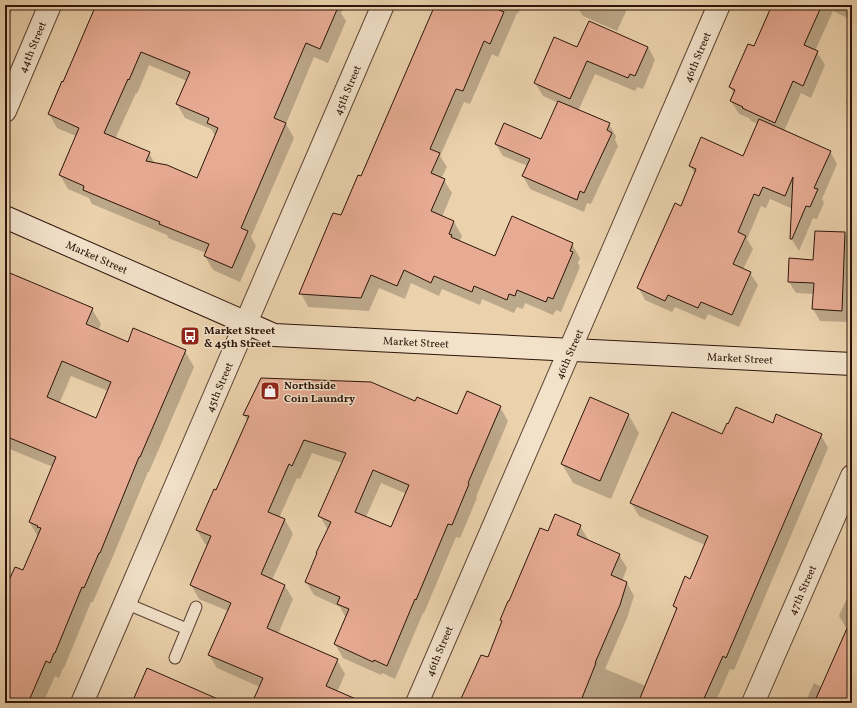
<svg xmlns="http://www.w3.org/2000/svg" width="857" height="708" viewBox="0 0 857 708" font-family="Vollkorn,serif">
<rect width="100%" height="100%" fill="#ebd2ad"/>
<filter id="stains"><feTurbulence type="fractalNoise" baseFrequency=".005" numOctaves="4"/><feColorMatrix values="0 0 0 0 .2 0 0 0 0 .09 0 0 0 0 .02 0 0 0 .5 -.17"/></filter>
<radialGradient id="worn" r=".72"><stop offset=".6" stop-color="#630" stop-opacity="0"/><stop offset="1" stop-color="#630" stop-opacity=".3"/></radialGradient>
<path fill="#0003" fill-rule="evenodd" d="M5,5H14L5,26Z
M102,5H345L341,13L346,21L328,63L314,57L286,124L294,138L251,237L256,246L240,282L213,270L205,256L206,253L168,238L167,235L92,204L89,198L68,189L60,175L76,136L57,128L49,114ZM149,65L187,81L177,104L185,118L211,129L216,137L198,180L155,164L149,153L115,139L136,93L137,94Z
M436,5H522L518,14L517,13L498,57L492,54L470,104L464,102L440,156L447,167L441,179L444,180L452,193L442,217L454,222L462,236L459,242L496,258L572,244L580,258L578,263L580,267L561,312L556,310L553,315L525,303L523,309L517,307L514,313L482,299L480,305L442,289L439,296L411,283L405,299L379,288L369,311L308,307L301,293L361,177Z
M576,5H629L617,31L583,16Z
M773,5H852V20L833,11L815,51L817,52L825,65L811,98L801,93L784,131L830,151L837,164L822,199L824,203L817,219L813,218L799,251L791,238L793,209L770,199L766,208L761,206L747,239L753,249L743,269L750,273L758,285L739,327L708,314L705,320L675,307L672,312L645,300L638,287L681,207L695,174L690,166L744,157L758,124L751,121L749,118L739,114L731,101L734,94L730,87L754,47Z
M648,47L655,60L643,89L637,87L635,91L595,74L578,111L609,124L616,136L615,140L618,146L591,204L587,203L584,212L530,189L523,176L528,166L503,156L496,144L542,140L558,103L543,96L535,83L578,49Z
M852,91V113L846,103Z
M845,233L852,245L849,322L820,321L813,309L814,294L796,293L789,282Z
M5,272L92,309L101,324L98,331L128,343L185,351L194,367L149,472H148L108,568V567L93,602H91L64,668H63L59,678L55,676L43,703H5V592L23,571L38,537L30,523L53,467L5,447ZM71,376L108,391L96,419L59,404Z
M416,403L458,415L500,407L508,421L476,497L477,498L460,538L456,537L424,613H423L395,679L382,673L381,675L343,658L335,644L346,618L340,607L314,595L306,582L328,530L320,516L343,463L312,453L300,479L297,478L279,518L285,520L293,534L272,580L285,586L293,599L278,634L337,660L345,674L337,692L362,703H253L260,687L217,668L209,655L228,611L199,599L191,585L208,545L205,544L197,530L217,491L248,422L244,415ZM381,483L407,494L392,528L366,517Z
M628,414L639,433L611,499L573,483L562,464Z
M773,424L821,435L828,448L734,670L730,669L715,703H588L554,688L547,703H460L488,659L503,623L501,620L548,532L580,526L588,539L587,541L619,555L627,568L622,581L627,583L634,596L627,618L605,669L646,686L677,611L674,606L691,580L705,545L639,516L631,503L722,436Z
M852,587V703H805L814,683L822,687L847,629L839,616Z
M135,698L210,703H138Z"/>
<path fill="#e7ab93" stroke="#2c140a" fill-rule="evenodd" d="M96,5H339L320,49L306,43L274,118L286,123L241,228L248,231L232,268L204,256L209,244L159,224L160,222L83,190L84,186L59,175L79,128L48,114L62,81L63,82ZM141,52L190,72L176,104L209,118L207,123L218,128L197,178L167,165L146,161L150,152L104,133L128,79L129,80Z
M435,5H487L504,12L490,44L484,41L463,91L456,89L430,149L440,153L431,173L445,179L431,211L454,221L449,234L452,235L451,237L495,256L512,216L573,243L570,251L573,252L553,299L548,297L546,302L517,290L515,296L509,294L507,300L474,286L472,292L434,276L431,283L404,270L397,286L371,275L361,298L299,294L333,213L341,215L358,175L361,176Z
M772,5H822L804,45L818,51L803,86L793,81L775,123L742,108L743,107L730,101L735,90L729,87L748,44L754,46Z
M589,21L648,47L635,76L630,74L628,78L587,61L570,99L534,83L554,37L577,47Z
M558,101L610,123L607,130L612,133L584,193L580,191L577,200L522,176L530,159L495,144L504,123L541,139Z
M759,119L831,151L814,188L818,189L810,207L806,206L792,239H790L793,177L785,196L763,187L759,196L754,194L738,232L746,236L733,264L751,272L732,315L701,302L698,308L668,295L665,301L637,288L675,203L681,206L696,169L689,166L701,137L743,156Z
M815,231L845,232L842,311L812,309L814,283L788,282L789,258L813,260Z
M5,271L93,308L86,324L128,342L133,328L186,350L140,457H139L100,553H99L84,588L82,587L55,653H54L50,663L46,661L28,703H5V589L15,567L23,570L41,528L37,527L38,526L29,522L56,457L5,436ZM62,361L111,382L96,418L47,397Z
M261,378L371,382L415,401L417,397L457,414L467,391L501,406L468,483L469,484L452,525L448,524L416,600L415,599L387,666L374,660L373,662L334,644L349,609L337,604L340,597L305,582L317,553H316L331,522L318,516L346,453L304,440L292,466L289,464L268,512L285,519L261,574L285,585L267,628L338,659L326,686L365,703H252L263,678L208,655L231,603L190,585L211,536L196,530L214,489L216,490L249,416L243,415ZM373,470L409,485L391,527L355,512Z
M590,397L629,414L600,481L561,464Z
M736,407L773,423L776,414L822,434L726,658L723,656L702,703H638L677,608L673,606L685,576L690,579L708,536L630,503L672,412L722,434L727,423L728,424Z
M555,514L581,525L577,535L620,554L611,575L627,582L620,605L595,663H596L580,703H459L481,655L488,657L502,621L500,620L508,601H509L540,528L548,531Z
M852,617V703H814Z
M147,668L227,703H145L134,698Z"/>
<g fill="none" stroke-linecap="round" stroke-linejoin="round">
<defs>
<path id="lane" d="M125,603L187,629
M175,658L196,607"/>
<path id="street" d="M5,111L50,5
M82,703L383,5
M417,703L719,5
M753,703L852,476"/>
<path id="secondary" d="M5,217L274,335L852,364"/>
</defs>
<use href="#lane" stroke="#5c4433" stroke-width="13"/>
<use href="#street" stroke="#5c4433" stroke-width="24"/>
<use href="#secondary" stroke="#2c140a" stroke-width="24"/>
<use href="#lane" stroke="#f2e2ca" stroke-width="11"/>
<use href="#street" stroke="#f2e2ca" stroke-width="22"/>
<use href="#secondary" stroke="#f2e2ca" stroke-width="22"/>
</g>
<defs>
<symbol id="bus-square" viewBox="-11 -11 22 22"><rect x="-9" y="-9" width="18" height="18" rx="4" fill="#8f2418" stroke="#f2e2ca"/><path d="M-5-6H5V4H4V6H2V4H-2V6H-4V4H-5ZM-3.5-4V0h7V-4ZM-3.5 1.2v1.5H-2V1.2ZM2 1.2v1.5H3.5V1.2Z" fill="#fff"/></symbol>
<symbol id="shop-square" viewBox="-11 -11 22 22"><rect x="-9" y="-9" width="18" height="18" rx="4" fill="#8f2418" stroke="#f2e2ca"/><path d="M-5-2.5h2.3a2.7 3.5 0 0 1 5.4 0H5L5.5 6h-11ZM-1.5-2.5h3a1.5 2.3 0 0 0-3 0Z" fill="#fff"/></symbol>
</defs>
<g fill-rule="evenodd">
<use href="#bus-square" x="179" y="325" width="22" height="22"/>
<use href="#shop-square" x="259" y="380" width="22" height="22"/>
</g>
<g text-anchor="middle" stroke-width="3" stroke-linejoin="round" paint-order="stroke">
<g font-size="11" fill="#2c140a" stroke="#f2e2ca">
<text transform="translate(32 47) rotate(-67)" y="4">44th Street</text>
<text transform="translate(697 57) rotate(-67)" y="4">46th Street</text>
<text transform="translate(347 90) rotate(-67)" y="4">45th Street</text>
<text transform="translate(97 257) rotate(24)" y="4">Market Street</text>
<text transform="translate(416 342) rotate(3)" y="4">Market Street</text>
<text transform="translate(569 354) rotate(-66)" y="4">46th Street</text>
<text transform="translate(740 358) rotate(3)" y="4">Market Street</text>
<text transform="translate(219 387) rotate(-67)" y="4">45th Street</text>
<text transform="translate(802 590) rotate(-66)" y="4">47th Street</text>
<text transform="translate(439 651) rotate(-67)" y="4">46th Street</text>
</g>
<g font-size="11" font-weight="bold" fill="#2c140a" stroke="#f2e2ca" text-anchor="start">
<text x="204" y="334">Market Street<tspan x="204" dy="13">&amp; 45th Street</tspan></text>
<text x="284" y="389">Northside<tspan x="284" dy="13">Coin Laundry</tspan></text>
</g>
</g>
<rect width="857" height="708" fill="none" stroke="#ebd2ad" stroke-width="20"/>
<rect x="6" y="6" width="845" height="696" fill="none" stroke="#2c140a" stroke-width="2"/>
<rect x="10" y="10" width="837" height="688" fill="none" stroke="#2c140a"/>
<rect width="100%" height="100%" filter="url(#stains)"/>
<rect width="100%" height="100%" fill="url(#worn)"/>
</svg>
